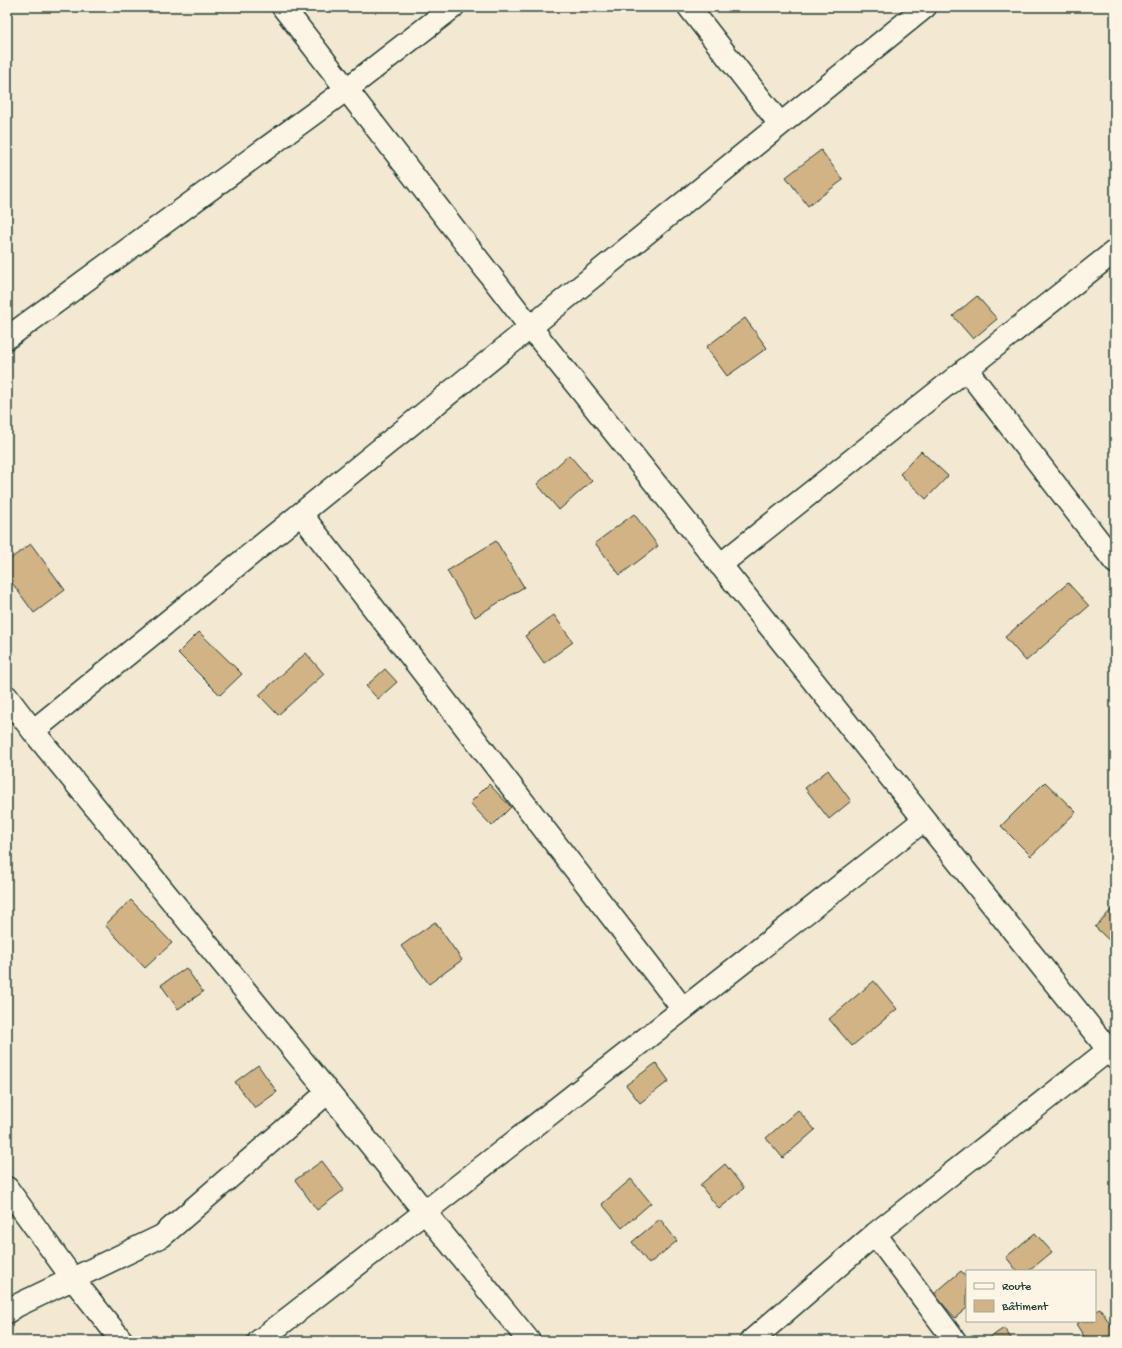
<svg xmlns="http://www.w3.org/2000/svg" width="1122" height="1348" viewBox="0 0 1122 1348" font-family="'Gochi Hand',sans-serif">
<rect width="100%" height="100%" fill="#f3e8d2"/>
<filter id="ink" filterUnits="userSpaceOnUse"><feTurbulence type="fractalNoise" baseFrequency=".025" numOctaves="2"/><feDisplacementMap in="SourceGraphic" scale="8" xChannelSelector="R" yChannelSelector="G"/><feConvolveMatrix kernelMatrix="1 2 1 2 8 2 1 2 1" color-interpolation-filters="sRGB"/></filter>
<g filter="url(#ink)">
<path fill="#d1b385" stroke="#1f3d34" d="M821,150L843,180L808,206L786,177Z
M977,296L997,319L973,339L953,316Z
M745,318L767,348L727,376L706,347Z
M921,451L948,476L926,499L900,474Z
M569,455L592,481L559,510L537,484Z
M634,514L658,546L620,575L595,543Z
M496,541L524,587L475,617L447,571Z
M31,544L65,590L34,613L7,576V561Z
M1068,583L1089,606L1026,661L1005,637Z
M554,615L573,642L544,663L525,636Z
M199,632L242,674L220,695L178,653Z
M306,653L324,674L278,715L259,695Z
M385,669L397,682L378,699L366,686Z
M828,770L851,801L829,819L805,788Z
M1045,782L1076,812L1031,856L1001,826Z
M489,784L511,807L492,826L470,803Z
M131,900L172,943L145,968L105,925Z
M1115,906V942L1113,944L1095,927Z
M435,922L462,960L429,984L401,946Z
M186,968L203,992L178,1009L161,985Z
M874,981L897,1009L852,1046L829,1019Z
M656,1063L669,1081L640,1103L626,1085Z
M258,1065L277,1092L255,1108L235,1082Z
M798,1110L815,1130L783,1158L766,1138Z
M322,1161L344,1190L317,1210L295,1180Z
M725,1164L744,1188L719,1209L700,1185Z
M631,1179L651,1203L622,1228L602,1204Z
M660,1219L677,1241L649,1264L632,1242Z
M1035,1233L1052,1252L1029,1271H1017L1006,1257Z
M961,1271L967,1279V1308L955,1318L934,1294Z
M1100,1308L1115,1332V1334L1105,1341H1087L1076,1324L1081,1321H1095V1312Z
M1004,1328L1013,1341H985Z"/>
<g fill="none" stroke-linecap="round" stroke-linejoin="round">
<defs>
<path id="minor" d="M283,7L531,328L1115,1058
M689,7L780,124
M7,338L347,89L453,7
M966,369L1115,562
M301,514L683,1009
M720,565L1115,251
M7,697L33,731L328,1092L529,1341
M33,731L925,7
M7,1188L73,1279L122,1341
M875,1234L955,1341
M7,1312L16,1306L162,1236L328,1092
M259,1341L425,1212L924,820
M751,1341L875,1234L1115,1045"/>
</defs>
<use href="#minor" stroke="#1f3d34" stroke-width="25"/>
<use href="#minor" stroke="#fcf5e5" stroke-width="22"/>
</g>
</g>
<rect width="1122" height="1348" fill="none" stroke="#fcf5e5" stroke-width="24"/>
<rect x="12" y="12" width="1098" height="1324" fill="none" stroke="#1f3d34" stroke-width="1.5" filter="url(#ink)"/>
<rect x="966" y="1270" width="130" height="52" fill="#fcf5e5" stroke="#a4ab9e"/>
<rect x="974" y="1283" width="20" height="6" fill="#fcf5e5" stroke="#a4ab9e"/>
<text x="1002" y="1290" font-size="12" fill="#1f3d34">Route</text>
<rect x="974" y="1300" width="20" height="12" fill="#d1b385" stroke="#a4ab9e"/>
<text x="1002" y="1310" font-size="12" fill="#1f3d34">Bâtiment</text>
</svg>
